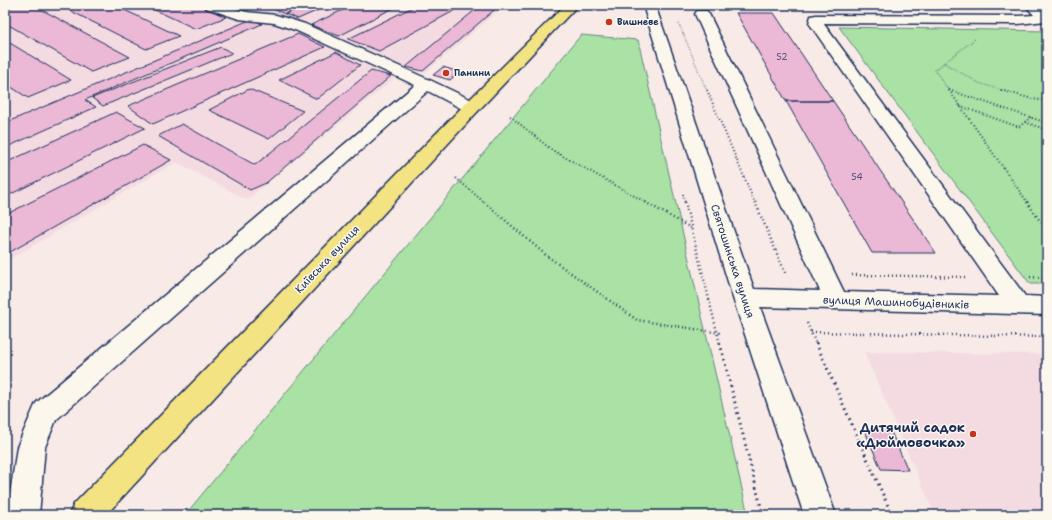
<svg xmlns="http://www.w3.org/2000/svg" width="1052" height="520" viewBox="0 0 1052 520" font-family="'Shantell Sans',sans-serif">
<rect width="100%" height="100%" fill="#f8eae7"/>
<filter id="ink" filterUnits="userSpaceOnUse"><feTurbulence type="fractalNoise" baseFrequency=".025" numOctaves="2"/><feDisplacementMap in="SourceGraphic" scale="8" xChannelSelector="R" yChannelSelector="G"/><feConvolveMatrix kernelMatrix="1 2 1 2 8 2 1 2 1" color-interpolation-filters="sRGB"/></filter>
<g filter="url(#ink)">
<path fill="#f4dbe2" d="M5,5H505L425,73L403,71L247,200L176,162L5,262Z
M864,352L1047,354V515H935Z"/>
<path fill="#aae1a4" stroke="#628881" d="M839,27L1047,31V284H1030Z
M581,35L638,40L748,515H185Z"/>
<path fill="#ebb8d5" stroke="#1b2f5e" d="M5,5H33L130,57L91,72L5,23Z
M59,5H114L179,36L146,49Z
M144,5H199L226,17L196,29Z
M237,5H259L248,10Z
M283,5H306L285,14L273,9Z
M306,5H330L298,19L285,14Z
M353,5H399L339,36L311,25Z
M417,5H465L379,51L348,39Z
M481,5H500L423,71L406,67Z
M807,5H848L849,7L808,6Z
M929,5H971L974,7H931Z
M736,13H774L833,101H786Z
M252,19L262,24L85,100L96,107L5,148V123Z
M298,34L325,47L153,124L128,106Z
M5,40L71,80L28,98L5,83Z
M221,47L232,53L103,106L92,98Z
M336,52L360,65L317,99L279,80Z
M443,67L459,72L450,80L433,75Z
M371,71L391,76L266,183L250,190L158,136L182,124L255,165Z
M249,89L303,111L269,139L209,110Z
M786,101H833L936,253H872Z
M116,112L145,128L5,197V163Z
M143,145L171,160L5,255V215Z
M865,431L891,432L908,470L881,469Z"/>
<g fill="none" stroke-linecap="round" stroke-linejoin="round">
<defs>
<path id="minor" d="M205,5H224L246,12L276,15L305,24L432,81L478,103L480,107L478,111L472,112L466,111L428,91L56,420L45,447L39,515H7L17,447L36,403L415,85L295,30L274,23L239,19L206,8Z
M643,5H655L754,289L820,291L695,14L697,11H707L709,14L844,292L999,296L809,23L811,16L816,15L1018,16L1034,15L1025,5H1039L1047,13L1046,21L1018,24L823,23L1025,296L1047,297V315L760,307L836,515H804L733,298Z"/>
<path id="major" d="M565,5H578L478,111L106,515H69L74,504L466,103Z
M640,5H655V6L654,9C648,10 643,10 640,5Z"/>
</defs>
<use href="#minor" stroke="#1b2f5e" stroke-width="3"/>
<use href="#major" stroke="#1b2f5e" stroke-width="3"/>
<path stroke="#1b2f5e" stroke-width="1.5" stroke-dasharray="0.5 2" stroke-linecap="butt" d="M679,24L707,91
M944,63L979,83L1004,91
M949,90L951,91
M949,91L935,70L975,39"/>
<path stroke="#1b2f5e" stroke-width="2" stroke-dasharray="1 2.5" stroke-linecap="butt" d="M707,90L755,203
M949,90L1028,203
M949,90L1047,123
M1001,90L1032,99L1047,101
M960,106L1019,127L1031,117
M510,116L552,150L647,203
M1025,122L1047,130
M456,178L485,203
M683,194L685,203"/>
<path stroke="#1b2f5e" stroke-width="2.5" stroke-dasharray="1 3" stroke-linecap="butt" d="M484,202L547,256L637,320L720,333
M645,202L691,228
M685,202L720,344
M755,202L786,275
M1027,202L1047,231
M852,275L967,277
M1030,277L1047,278
M807,323L816,344
M811,332L1047,337"/>
<path stroke="#1b2f5e" stroke-width="3" stroke-dasharray="1.5 4" stroke-linecap="butt" d="M720,343L763,515
M816,343L892,515"/>
<use href="#minor" fill="#fbf7ec" fill-rule="evenodd"/>
<use href="#major" fill="#f4e382" fill-rule="evenodd"/>
</g>
</g>
<g fill="#c8321e" stroke="#fbf7ec" stroke-width="1.5">
<circle cx="609" cy="22" r="4"/>
<circle cx="446" cy="73" r="4"/>
<circle cx="973" cy="434" r="4"/>
</g>
<g text-anchor="middle" stroke-width="3" stroke-linejoin="round" paint-order="stroke">
<g font-size="9" font-weight="bold" fill="#1b2f5e" stroke="#fbf7ec" text-anchor="start">
<text x="617" y="25">Вишневе</text>
<text x="454" y="76">Панини</text>
</g>
<g font-size="9" fill="#4f517c">
<text x="782" y="60">52</text>
<text x="857" y="180">54</text>
</g>
<g font-size="11" fill="#1b2f5e" stroke="#fbf7ec">
<text transform="translate(327 259) rotate(-47)" y="4">Київська вулиця</text>
<text transform="translate(733 261) rotate(72)" y="4">Святошинська вулиця</text>
<text transform="translate(896 302) rotate(2)" y="4">вулиця Машинобудівників</text>
</g>
<g font-size="13" font-weight="bold" fill="#1b2f5e" stroke="#fbf7ec" text-anchor="end">
<text x="965" y="432">Дитячий садок<tspan x="965" dy="15">«Дюймовочка»</tspan></text>
</g>
</g>
<rect width="1052" height="520" fill="none" stroke="#fbf7ec" stroke-width="20"/>
<rect x="10" y="10" width="1032" height="500" fill="none" stroke="#1b2f5e" stroke-width="1.5" filter="url(#ink)"/>
</svg>
